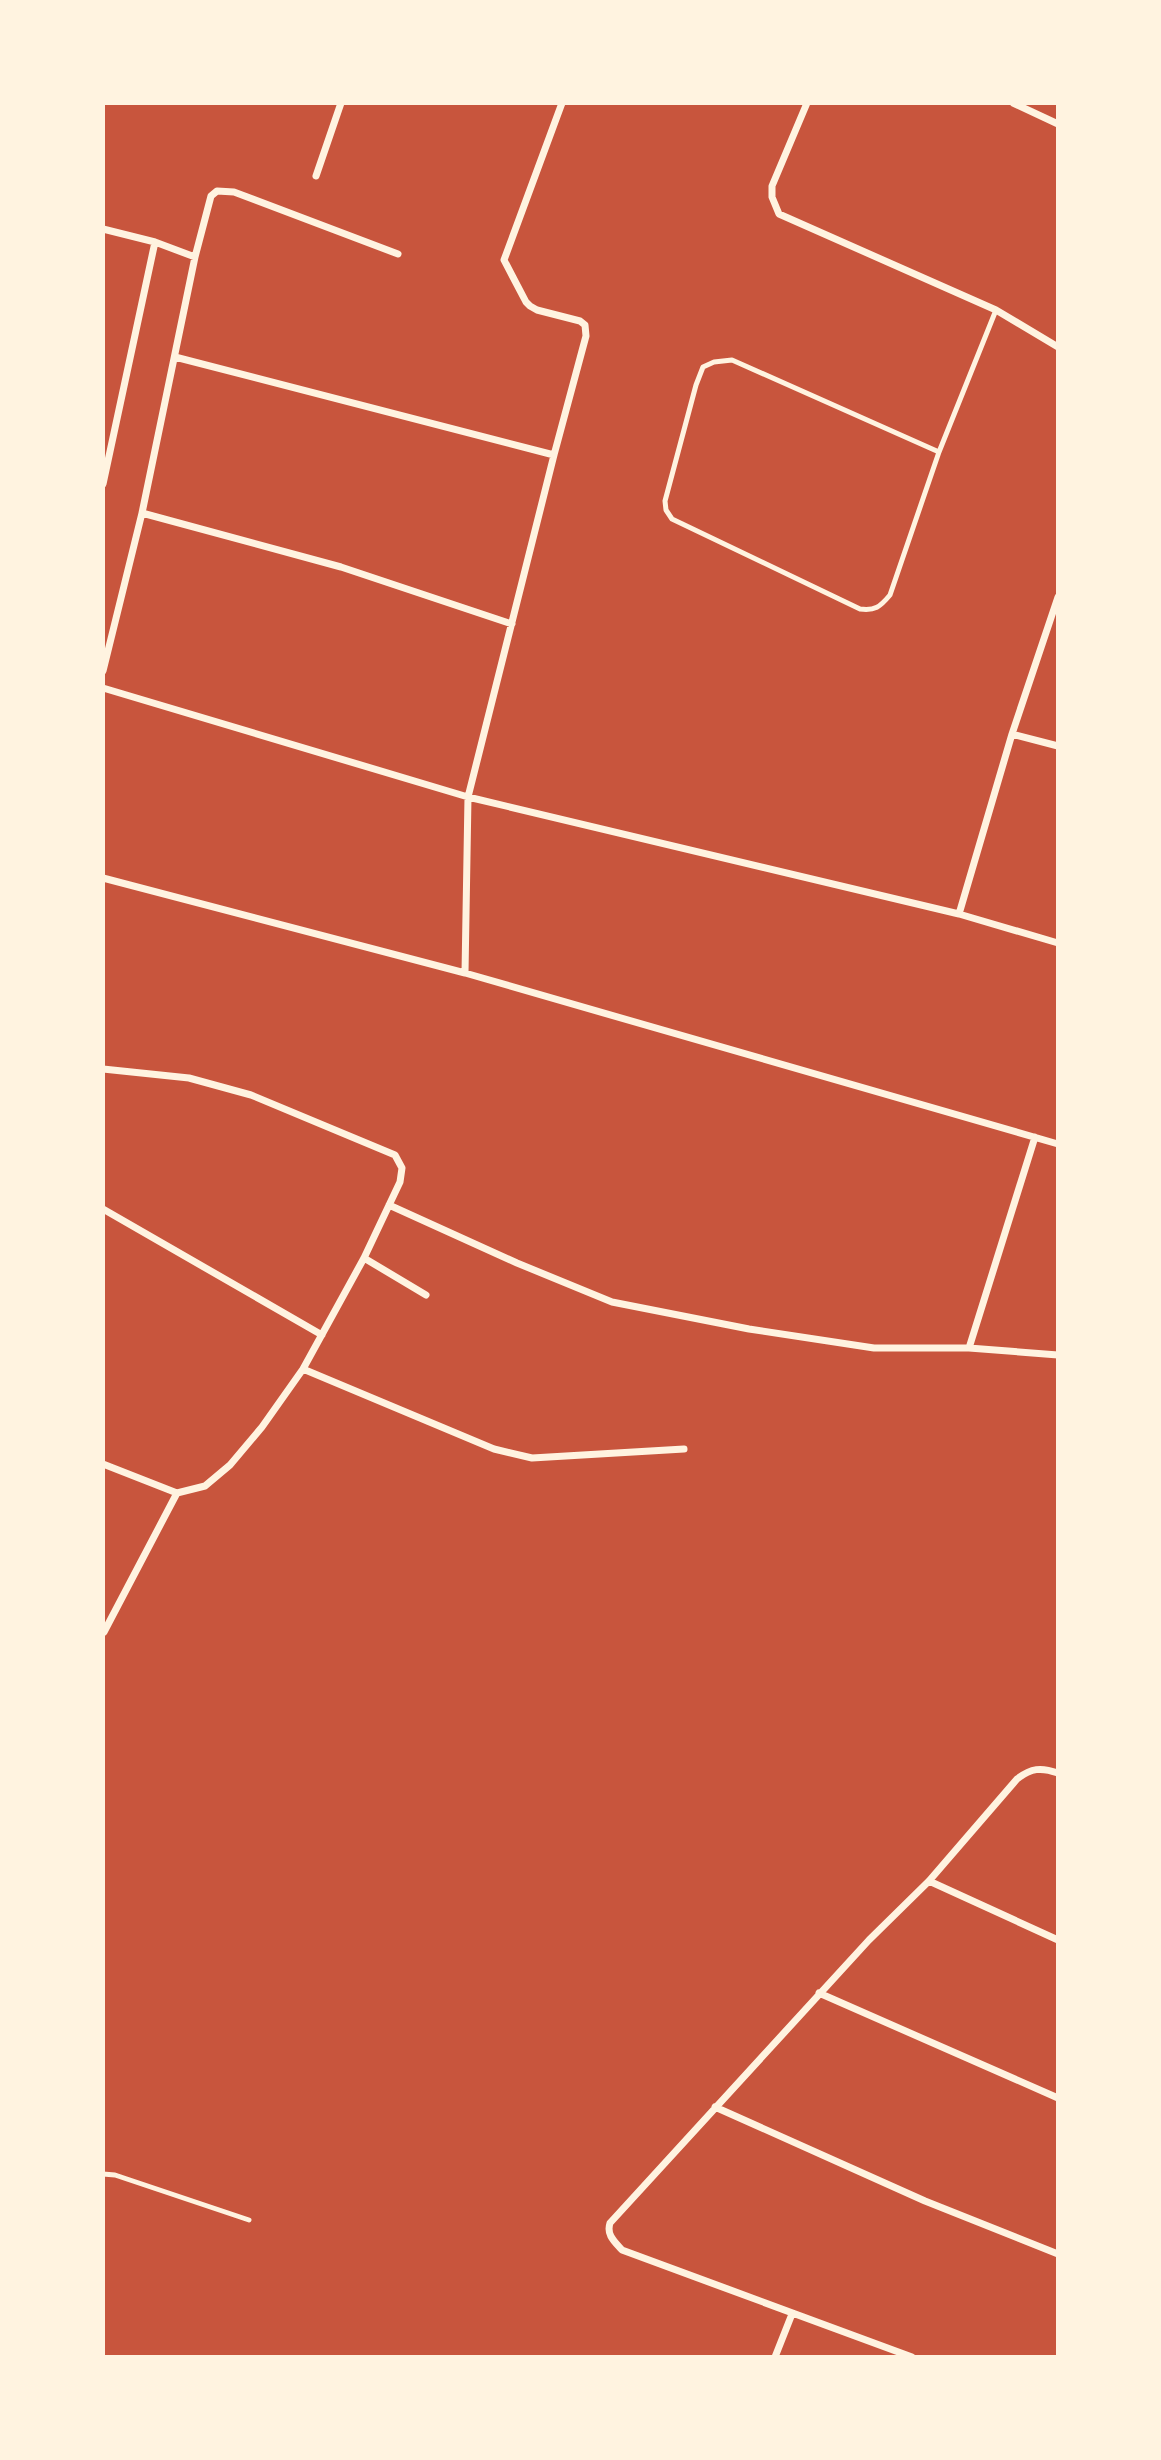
<svg xmlns="http://www.w3.org/2000/svg" width="1161" height="2460" viewBox="0 0 1161 2460" font-family="'Fira Sans Condensed',sans-serif">
<rect width="100%" height="100%" fill="#c8553d"/>
<g fill="none" stroke-linecap="round" stroke-linejoin="round">
<path stroke="#fff3e0" stroke-width="5" d="M939,452L732,360L714,362L703,367L696,385L665,501L666,510L672,519L860,609C875,611 880,607 890,595L939,452L996,310
M103,2174L115,2175L249,2220"/>
<path stroke="#fff3e0" stroke-width="7" d="M807,103L772,186V197L779,214L996,310L1058,347
M1013,103L1058,124
M316,176L341,103
M103,229L155,242L195,257
M175,357L554,455
M103,484L155,242
M142,513L341,567L512,624
M103,671L142,513L195,257L211,196L217,191L234,192L398,254
M103,688L468,797L959,914L1058,943
M1012,734L1058,746
M103,878L465,973L1058,1144
M959,914L1012,734L1058,597
M465,973L468,797L554,455L586,336L585,325L580,321L537,310L530,306L526,302L504,260L562,103
M103,1069L189,1078L251,1095L395,1155L402,1168L400,1182L364,1258L303,1369L262,1427L230,1465L205,1486L177,1493L103,1464
M389,1205L517,1263L612,1302L749,1329L874,1348H969L1058,1355
M103,1209L322,1335
M364,1258L426,1295
M969,1348L1035,1137
M303,1369L494,1449L532,1458L684,1449
M104,1632L177,1493
M929,1881L1058,1940
M819,1993L1058,2098
M715,2107L925,2201L1058,2254
M775,2357L792,2314
M912,2357L622,2250C615,2242 606,2235 610,2223L869,1940L929,1881L1017,1779C1031,1768 1041,1767 1058,1773"/>
</g>
<rect width="1161" height="2460" fill="none" stroke="#fff3e0" stroke-width="210"/>
</svg>
